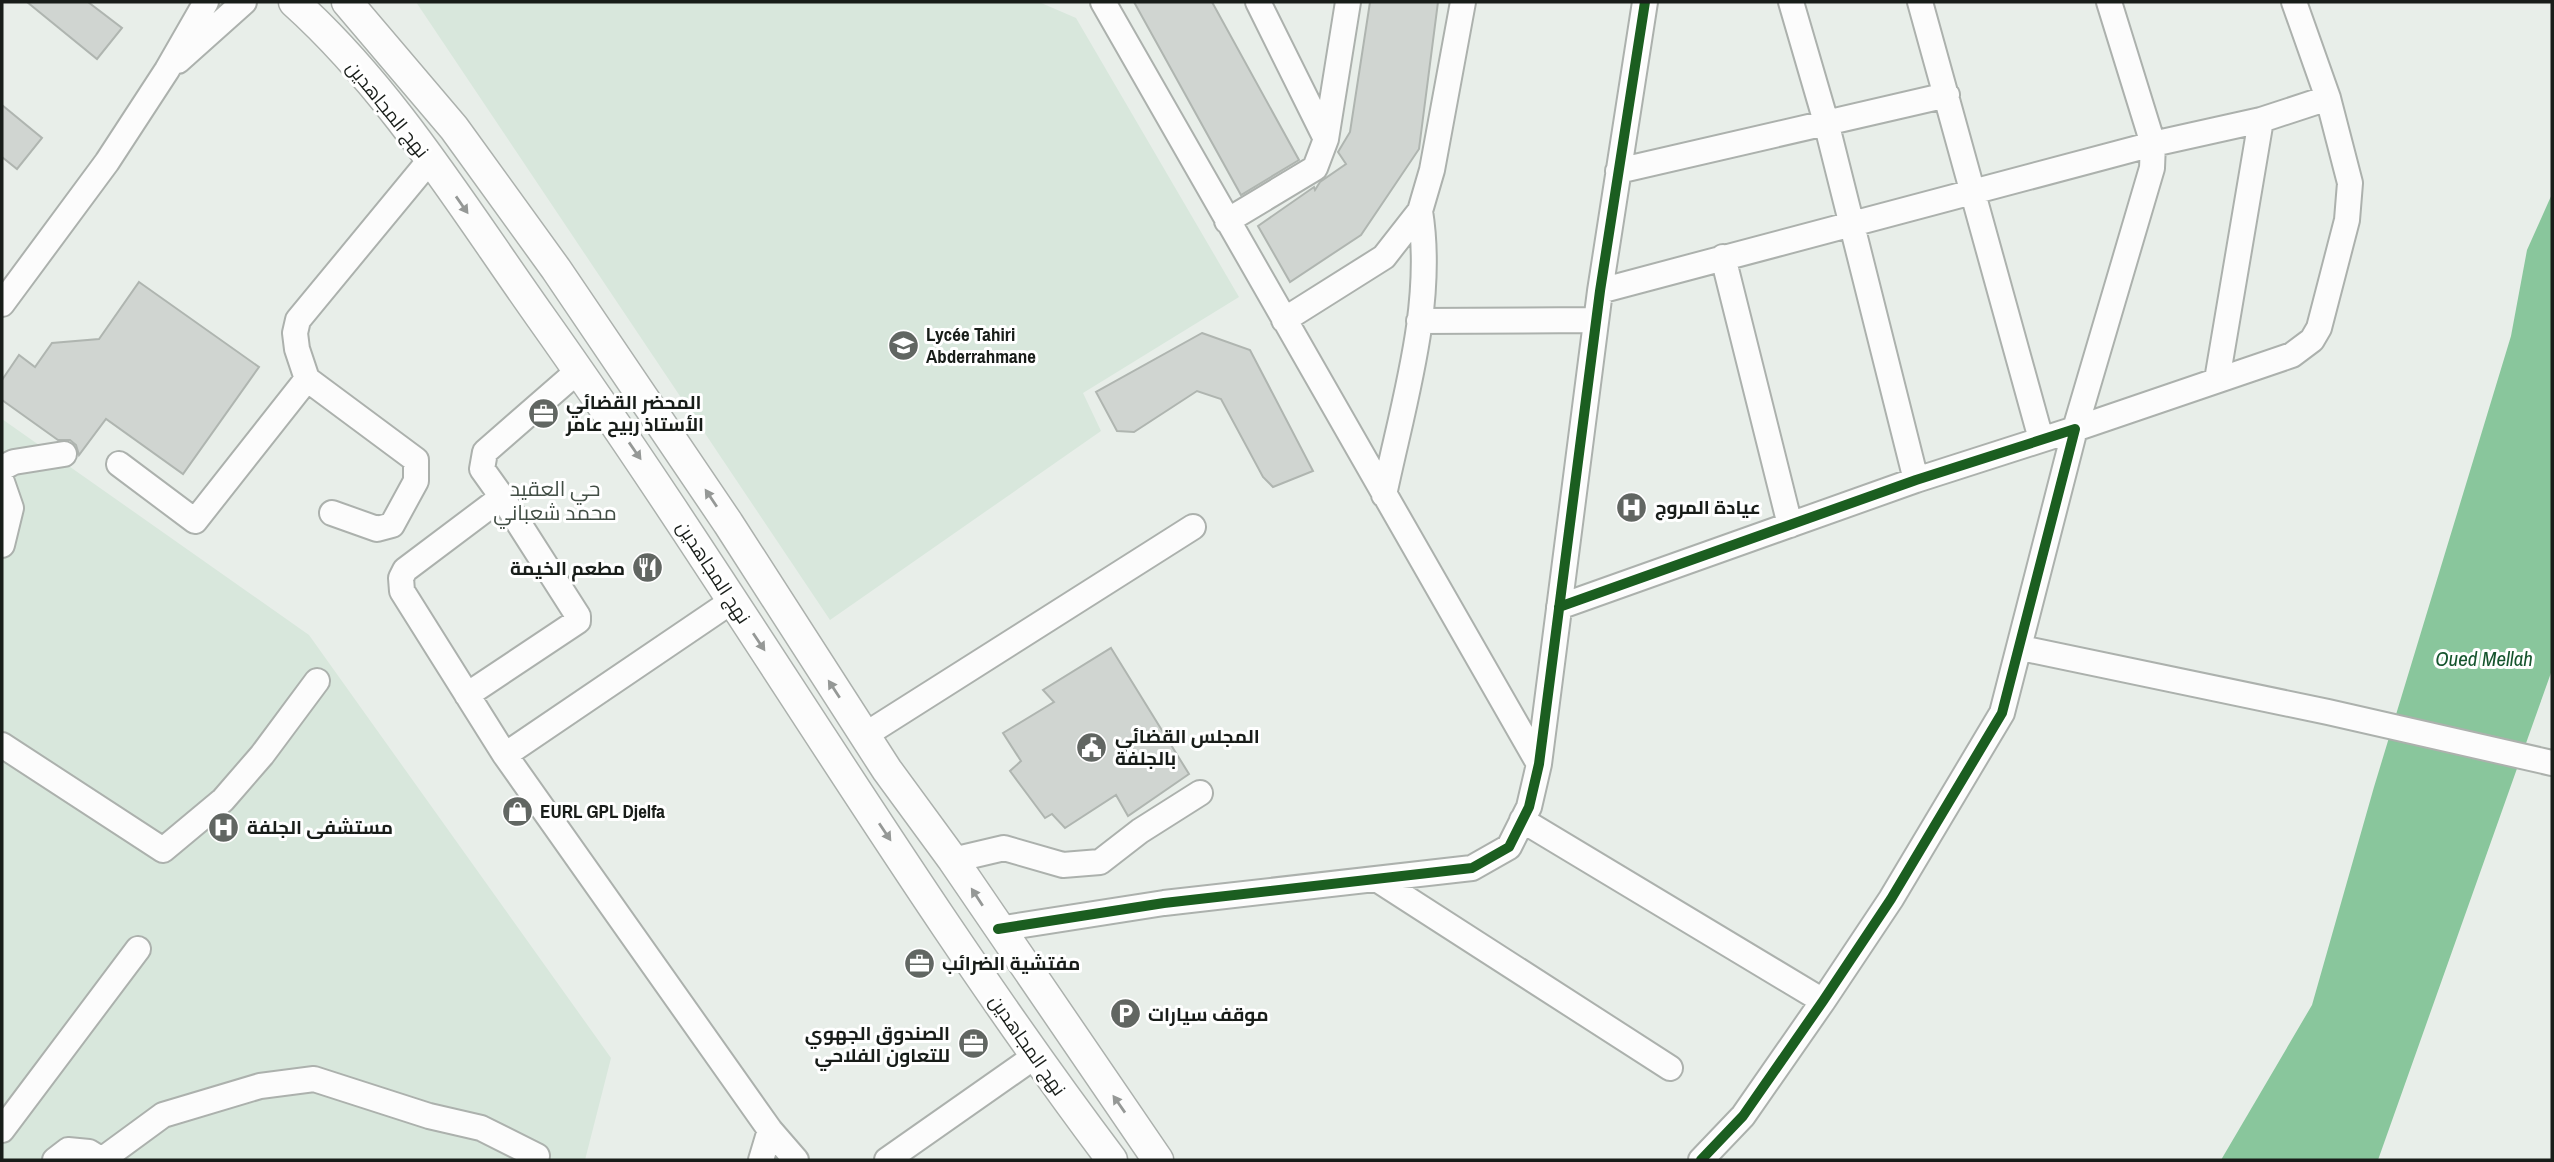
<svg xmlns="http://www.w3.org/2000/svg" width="2554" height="1162" viewBox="0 0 2554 1162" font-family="'Archivo Narrow',Cairo,sans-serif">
<rect width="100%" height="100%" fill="#e8eee9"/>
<path fill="#d8e7dc" d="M416,2H1039L1076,18L1239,297L1083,393L1101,431L830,620Z
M2,419L309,635L611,1058L585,1160H2Z"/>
<path fill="#89c69c" d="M2552,194V670L2378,1160H2221L2312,1005L2374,787L2511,336L2527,250Z"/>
<path fill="#d0d5d1" stroke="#afb5b0" stroke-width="2" d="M27,2H88L122,28L97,59Z
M1134,2H1212L1299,160L1241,195Z
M1370,2H1438L1419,149L1361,235L1290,282L1258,226L1314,187L1315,190L1320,182L1346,164L1338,152L1350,132Z
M2,105L42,138L17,169L2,157Z
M139,282L259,367L183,474L106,419L79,455L76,445L70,440H58L2,400V380L19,355L35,367L52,343L99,339Z
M1202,333L1250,350L1313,471L1273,487L1263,477L1221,399L1197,391L1134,432L1117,431L1096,392Z
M1111,648L1189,774L1128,816L1116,795L1065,828L1052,814L1045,818L1010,771L1021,761L1003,733L1054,702L1043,690Z"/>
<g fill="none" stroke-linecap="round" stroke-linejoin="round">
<defs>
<path id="minor" d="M1103,2L1539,764
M1258,2L1326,139
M1791,2L1826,122L1916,480
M1920,2L2041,439
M2109,2L2153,144L2152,168L2075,429L2292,355L2312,340L2319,328L2347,220L2350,183L2328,98L2294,2
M178,61L244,2
M2261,120L2328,98
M1618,171L1947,95
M1227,221L1315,168L1326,139L1348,2
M1723,257L1790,525
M1600,291L2153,144L2261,120L2217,380
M2,304L107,162L167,70L206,2
M1284,320L1384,257L1420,211L1432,170L1463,2
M1419,321L1596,320
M579,370L485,452L482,469L502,497L405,570L401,578L402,591L505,755L770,1130L796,1160
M119,464L195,521L307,379
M2,468L14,462L64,454
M2,482L11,508L2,545
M1384,495C1403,404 1435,304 1420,211
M332,513L377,529L392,525L416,481V460L307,379L297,349L295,333L298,320L430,160
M1559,607L1916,480L2075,429L2002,713L1891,899L1823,1001L1743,1116L1701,1160
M2021,648L2328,712L2552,763
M467,695L578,621V616L502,497
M865,735L1193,527
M2,745L163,850L223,800L262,755L317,681
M505,755L732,601
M1522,820L1823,1001
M953,860L1004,848L1063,865L1100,862L1140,831L1200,793
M1378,880L1670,1068
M998,929L1164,903L1472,868L1509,847L1529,807L1539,764L1600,291L1645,2
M2,1130L138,949
M103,1159L163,1115L260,1086L314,1079L429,1116L481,1128L537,1156
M55,1160L68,1150L89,1152L102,1160
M761,1160L770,1130
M887,1160L1034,1057"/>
<path id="major" d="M294,2C392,90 464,209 540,316C737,593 908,889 1112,1160
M347,2L454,128L556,269L728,523L887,770L953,860L1158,1160"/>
</defs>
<use href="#minor" stroke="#acb1ad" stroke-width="28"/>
<use href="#major" stroke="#acb1ad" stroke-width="33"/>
<use href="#minor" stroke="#fcfcfc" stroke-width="24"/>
<use href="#major" stroke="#fcfcfc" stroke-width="30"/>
<defs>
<path id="cycleway" d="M1559,607L1916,480L2075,429L2002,713L1891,899L1823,1001L1743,1116L1701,1160
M998,929L1164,903L1472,868L1509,847L1529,807L1539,764L1600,291L1645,2"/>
</defs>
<use href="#cycleway" stroke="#fff" stroke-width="15"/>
<use href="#cycleway" stroke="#1b5e20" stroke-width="10"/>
</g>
<defs><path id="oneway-solid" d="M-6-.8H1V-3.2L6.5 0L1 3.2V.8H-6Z" transform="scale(1.75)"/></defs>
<g fill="#959896">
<use href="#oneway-solid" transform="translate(462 205) rotate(55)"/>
<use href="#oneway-solid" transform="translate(635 451) rotate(55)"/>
<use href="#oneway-solid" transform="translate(711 498) rotate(-124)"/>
<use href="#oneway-solid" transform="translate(759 642) rotate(56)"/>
<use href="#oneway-solid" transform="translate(834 689) rotate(-123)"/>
<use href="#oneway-solid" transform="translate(885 832) rotate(56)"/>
<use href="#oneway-solid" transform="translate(977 897) rotate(-123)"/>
<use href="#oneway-solid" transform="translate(1119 1104) rotate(-125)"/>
</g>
<defs>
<symbol id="school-disc" viewBox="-11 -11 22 22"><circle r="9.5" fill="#616662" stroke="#fff"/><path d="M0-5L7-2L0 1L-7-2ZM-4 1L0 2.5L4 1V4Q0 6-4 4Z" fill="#fff"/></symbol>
<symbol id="office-disc" viewBox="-11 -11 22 22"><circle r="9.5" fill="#616662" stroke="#fff"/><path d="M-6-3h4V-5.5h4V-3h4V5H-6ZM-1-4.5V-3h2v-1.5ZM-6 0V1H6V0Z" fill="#fff"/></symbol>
<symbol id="hospital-disc" viewBox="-11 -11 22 22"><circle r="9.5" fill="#616662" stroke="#fff"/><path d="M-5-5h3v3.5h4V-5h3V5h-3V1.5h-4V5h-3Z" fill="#fff"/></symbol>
<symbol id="restaurant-disc" viewBox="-11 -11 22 22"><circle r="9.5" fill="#616662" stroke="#fff"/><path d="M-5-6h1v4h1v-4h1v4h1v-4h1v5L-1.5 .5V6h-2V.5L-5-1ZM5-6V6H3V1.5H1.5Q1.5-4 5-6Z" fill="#fff"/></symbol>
<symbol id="civic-disc" viewBox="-11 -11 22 22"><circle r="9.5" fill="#616662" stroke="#fff"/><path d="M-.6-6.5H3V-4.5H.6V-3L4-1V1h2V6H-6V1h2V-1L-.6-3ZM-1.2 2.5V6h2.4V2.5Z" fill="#fff"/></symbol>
<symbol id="shop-disc" viewBox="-11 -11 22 22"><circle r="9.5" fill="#616662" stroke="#fff"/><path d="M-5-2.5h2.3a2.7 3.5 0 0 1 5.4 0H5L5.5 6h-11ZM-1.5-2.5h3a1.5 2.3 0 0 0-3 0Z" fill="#fff"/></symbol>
<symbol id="parking-disc" viewBox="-11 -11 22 22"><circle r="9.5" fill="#616662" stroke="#fff"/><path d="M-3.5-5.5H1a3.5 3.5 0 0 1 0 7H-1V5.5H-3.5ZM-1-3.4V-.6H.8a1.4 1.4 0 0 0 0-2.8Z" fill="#fff"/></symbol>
</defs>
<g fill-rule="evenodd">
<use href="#school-disc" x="886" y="328" width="35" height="35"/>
<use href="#office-disc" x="526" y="396" width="35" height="35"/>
<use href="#hospital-disc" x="1614" y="490" width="35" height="35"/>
<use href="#restaurant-disc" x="630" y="550" width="35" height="35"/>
<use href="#civic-disc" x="1074" y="730" width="35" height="35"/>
<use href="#shop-disc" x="500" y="794" width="35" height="35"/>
<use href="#hospital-disc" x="206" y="810" width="35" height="35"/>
<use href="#office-disc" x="902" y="946" width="35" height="35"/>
<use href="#parking-disc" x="1108" y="996" width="35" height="35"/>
<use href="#office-disc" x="956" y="1026" width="35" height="35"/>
</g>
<g text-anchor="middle" stroke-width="6" stroke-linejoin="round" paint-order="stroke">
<g font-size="19" fill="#181d19" stroke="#fff">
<text transform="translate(388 109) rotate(51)" y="7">نهج المجاهدين</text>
<text transform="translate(714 572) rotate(57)" y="7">نهج المجاهدين</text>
<text transform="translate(1028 1045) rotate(55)" y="7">نهج المجاهدين</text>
</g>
<g font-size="19" font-weight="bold" fill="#181d19" stroke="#fff" text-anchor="start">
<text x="926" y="341">Lycée Tahiri<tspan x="926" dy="22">Abderrahmane</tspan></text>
<text x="566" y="409">المحضر القضائي<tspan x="566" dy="22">الأستاذ ربيح عامر</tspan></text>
<text x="1655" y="514">عيادة المروج</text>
<text x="625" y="575" text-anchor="end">مطعم الخيمة</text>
<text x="1115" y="743">المجلس القضائي<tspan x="1115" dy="22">بالجلفة</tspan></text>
<text x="540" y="818">EURL GPL Djelfa</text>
<text x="247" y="834">مستشفى الجلفة</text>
<text x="942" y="970">مفتشية الضرائب</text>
<text x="1148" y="1021">موقف سيارات</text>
<text x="950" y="1040" text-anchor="end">الصندوق الجهوي<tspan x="950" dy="22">للتعاون الفلاحي</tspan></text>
</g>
<g font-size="21" fill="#424e45" stroke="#fff">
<text x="555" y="496">حي العقيد<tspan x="555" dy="24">محمد شعباني</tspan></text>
</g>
<g font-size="21" font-style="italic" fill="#16552e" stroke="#fff">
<text x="2484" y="666">Oued Mellah</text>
</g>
</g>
<rect width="2554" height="1162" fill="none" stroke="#181d19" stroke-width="7"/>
</svg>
